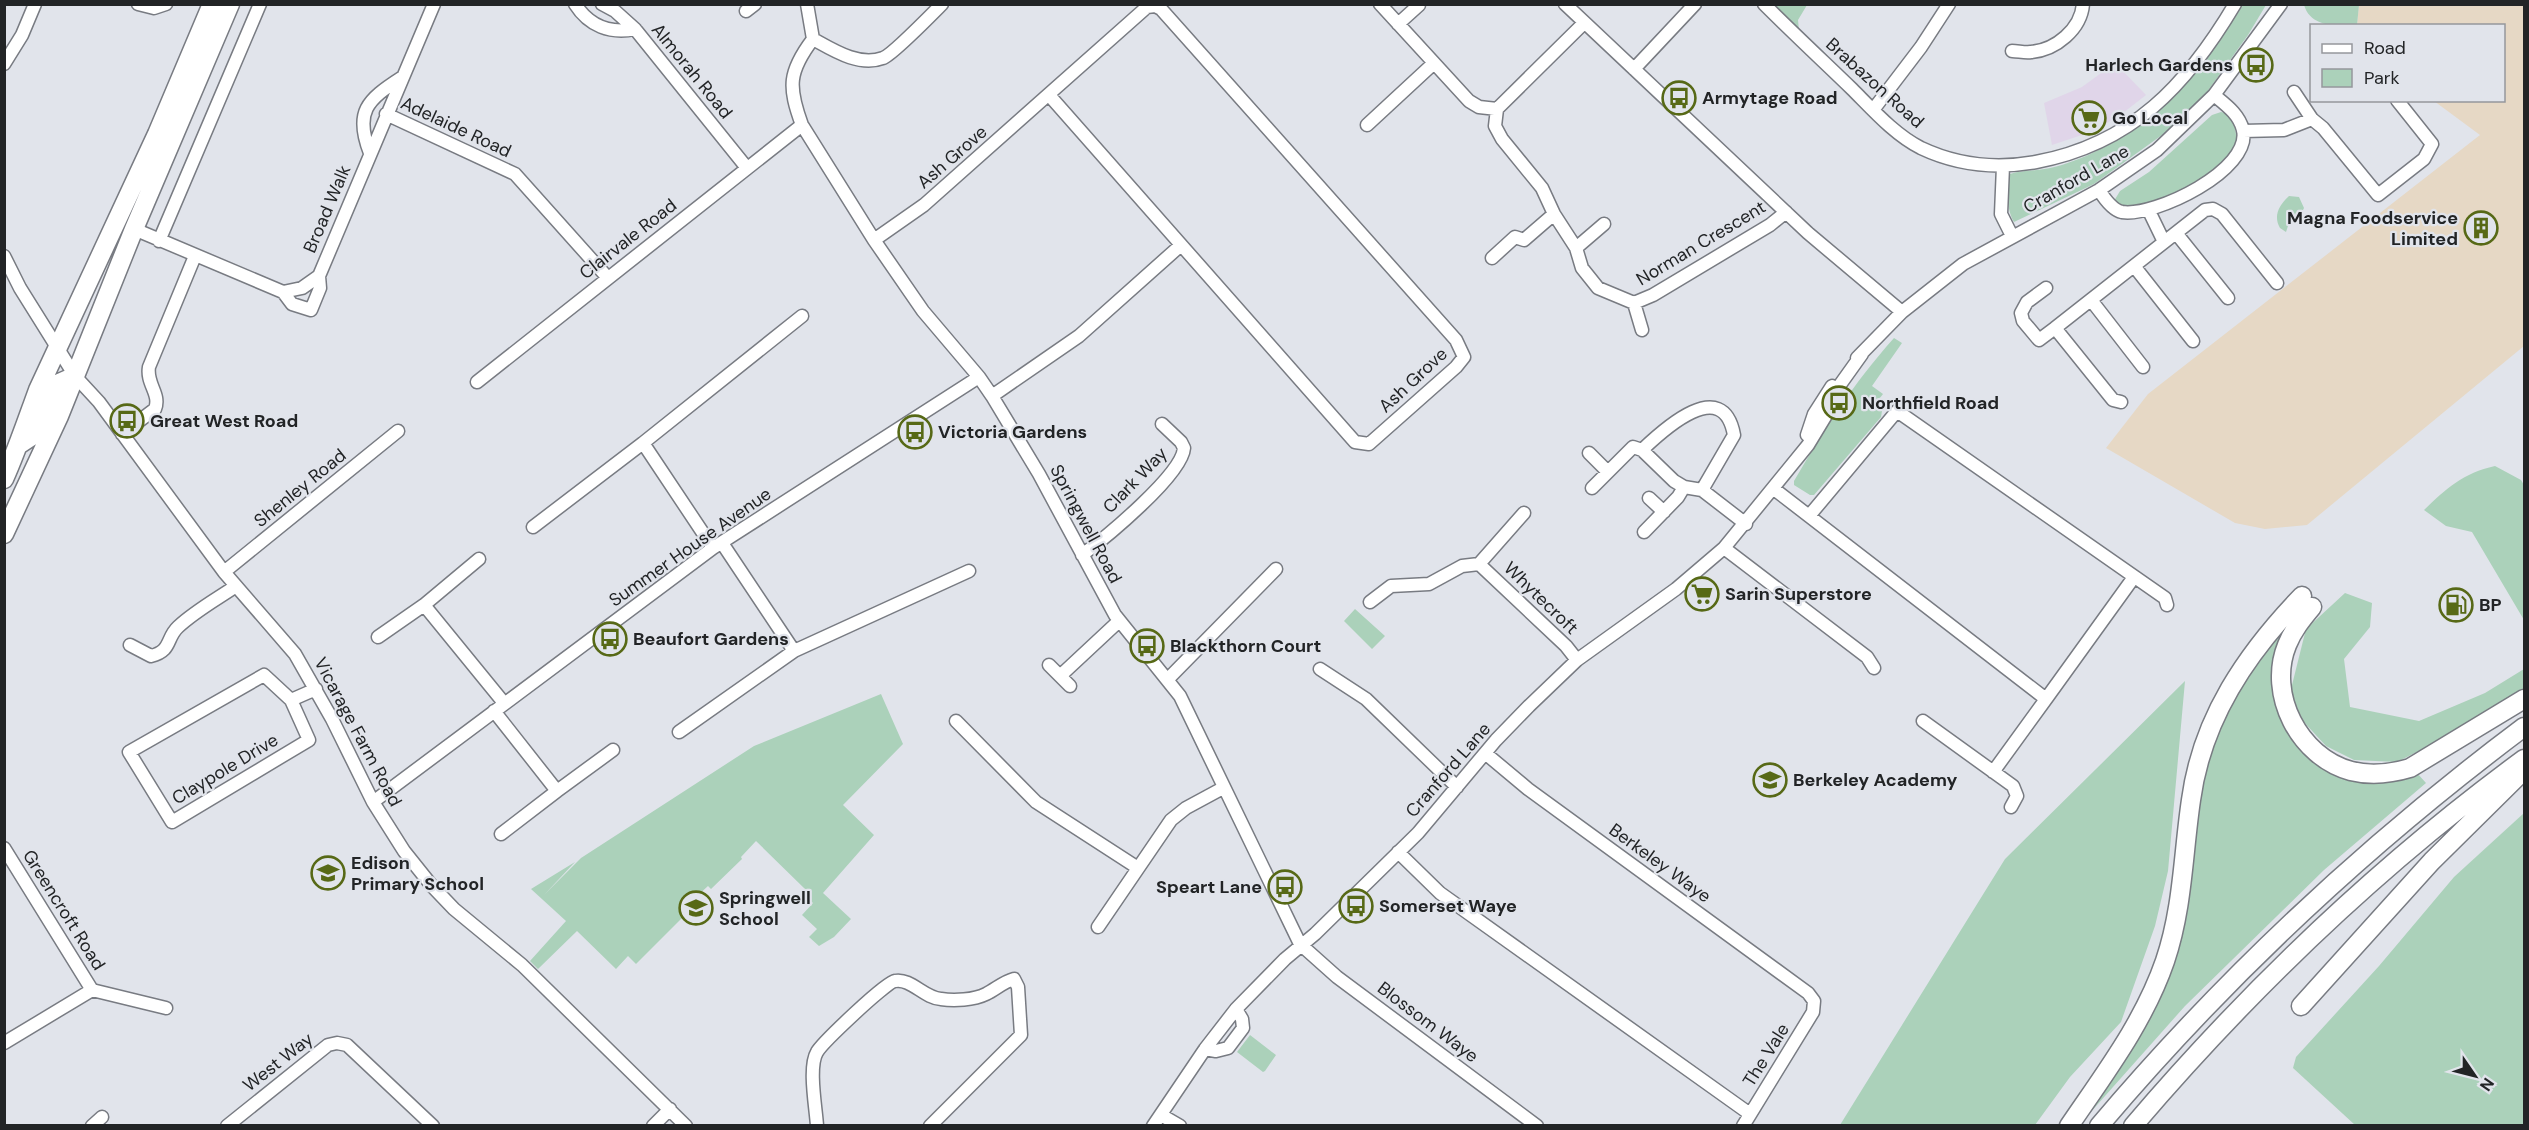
<svg xmlns="http://www.w3.org/2000/svg" width="2529" height="1130" viewBox="0 0 2529 1130" font-family="'DM Sans',sans-serif">
<rect width="100%" height="100%" fill="#e1e4eb"/>
<path fill="#e0d5e9" d="M2115,63L2146,95L2119,116L2091,132L2052,145L2044,103L2082,87Z"/>
<path fill="#e6d8c5" d="M2359,5H2524V346L2307,525L2265,529L2235,523L2106,448L2148,394L2480,135L2434,101L2504,100V26L2357,25Z"/>
<path fill="#abd1ba" d="M1772,5H1807L1798,20L1799,30Z
M2243,5H2266L2248,35L2207,92L2162,135L2094,184L2014,222C2007,211 2005,186 2010,174C2020,171 2027,171 2037,170C2052,169 2072,162 2086,156C2158,124 2202,69 2243,5Z
M2304,5H2359L2357,25C2337,26 2311,28 2304,5Z
M2221,112C2229,113 2233,120 2235,128C2237,138 2237,145 2231,154C2217,177 2157,207 2130,208C2124,208 2119,205 2114,201L2120,191L2149,172L2212,115Z
M2289,196L2299,197L2304,208L2302,212L2290,220L2286,232L2280,228C2273,216 2279,205 2289,196Z
M1894,338L1902,343L1872,386L1883,394L1876,403L1882,411L1881,417L1814,495H1810L1794,485V481C1825,428 1853,384 1894,338Z
M2495,466L2521,480L2524,485V620L2472,532L2446,526L2424,510C2447,488 2463,473 2495,466Z
M2345,593L2372,603L2370,627L2344,659L2350,707L2419,721L2485,693L2524,669V689L2460,730L2397,762L2354,760L2326,746L2302,720L2290,693L2306,629Z
M1355,609L1385,636L1372,649L1344,621Z
M2286,621L2290,624L2276,699L2278,711L2292,734L2376,782L2397,781L2417,773L2426,783L2324,870L2185,1006L2081,1123L2140,1032L2201,777L2223,713Z
M2185,681L2168,871L2155,926L2121,1022L2070,1077L2035,1125H1840L2005,859Z
M881,694L903,744L843,805L874,835L823,893L851,919L834,937L819,946L809,937L817,929L802,915L813,903L802,892L805,889L756,841L741,857L742,859L711,889L708,886L696,897L699,901L636,964L628,956L616,969L577,931L538,969L530,961L566,921L531,889L575,862L544,895L581,858L754,746Z
M2524,813V1125H2355L2293,1068L2296,1057L2379,966L2454,877Z
M1250,1035L1276,1055L1265,1071L1263,1072L1237,1052Z"/>
<g fill="none" stroke-linecap="round" stroke-linejoin="round">
<defs>
<path id="minor" d="M138,4L154,8L166,4
M575,4C589,26 610,34 635,29
M602,4L615,11L635,29L747,168
M807,4L813,39C788,72 788,87 802,125L874,240L923,311L979,377L992,396L1039,474L1115,615L1180,696L1300,944L1337,977L1537,1126
M1380,4L1469,101L1479,107L1497,109
M1565,4L1808,233L1902,312
M1764,4C1793,33 1823,61 1852,89C1873,110 1895,135 1921,148C1957,165 1997,169 2036,162C2132,144 2187,85 2235,4
M746,11L755,4
M1584,23L1497,109L1495,126L1502,139L1542,188L1554,214L1576,248L1582,268L1598,288L1634,303L1653,295L1770,225L1786,212
M1398,24L1419,5
M813,39C833,50 859,67 883,58C892,55 932,14 942,4
M2012,51C2018,51 2025,53 2031,52C2056,50 2081,29 2083,4
M4,64L22,35L35,4
M1634,69L1695,4
M2294,92L2312,119
M1873,110L1921,47L1949,4
M386,114L515,174L608,278
M1367,125L1434,63
M2243,131L2284,130L2312,119L2323,128L2378,195L2424,159L2432,144L2397,100
M370,153C354,112 367,100 401,78
M2003,166L2001,214L2012,236
M2099,190C2104,198 2112,210 2122,212C2155,217 2252,170 2243,130C2239,114 2226,105 2214,95
M2149,211L2164,242
M134,229L283,292L302,288L319,276L434,4
M2176,233L2228,298
M874,240L924,205L1147,7L1155,6L1161,9L1456,340L1464,357L1456,367L1369,444L1355,442L1049,95
M159,241L260,4
M1576,248L1604,224
M4,256L20,288L75,376L99,402L224,572L295,654L332,719L373,802L404,851L432,886L454,909L522,965L686,1126
M1492,258L1515,237L1524,240L1554,214
M2134,266L2193,341
M2046,288L2027,302L2021,313L2023,321L2039,340L2055,328
M283,292L292,304L311,310L320,288L319,276
M2091,300L2143,367
M1634,303L1642,330
M1857,358L1902,312L1963,264L2099,190L2157,150L2214,95L2281,4
M477,382L802,125
M992,396L1079,336L1181,245
M2121,402L2113,400L2055,328L2205,210L2213,209L2222,214L2277,283
M122,434L155,409C161,394 146,384 149,367L195,256
M1807,435L1814,414L1832,386
M1642,450C1664,429 1723,375 1734,435L1702,490
M1589,453L1608,472
M1592,488L1633,447L1642,450L1674,481L1684,487L1702,490L1746,524
M1774,489L2046,699L1993,772
M1649,498L1664,512
M1809,516L1897,411L2165,598L2167,605
M533,527L643,443
M1644,532L1678,497L1684,487
M722,543L794,651L969,571
M713,548L643,443L802,316
M1724,548L1867,657L1874,668
M1082,555C1105,538 1182,475 1184,448L1181,442L1162,424
M1479,564L1524,513
M224,572L398,431
M1370,602L1391,586L1429,584L1462,566L1479,564L1566,646L1577,660
M424,605L479,559
M378,637L424,605L504,703
M130,645L151,656C172,651 166,638 178,627C195,611 217,599 236,586
M1049,665L1070,686
M1320,669L1366,699L1457,787
M1060,676L1119,621
M1168,679L1276,569
M2046,699L2134,577
M291,700L264,675L129,752L172,822L309,740L291,700L316,689
M494,711L557,791L613,750
M956,721L1036,802L1138,868
M1923,721L2013,786L2017,796L2011,807
M679,732L794,651
M1485,753L1528,789L1808,993L1814,1001L1813,1012L1743,1126
M373,802L713,548L979,377
M501,834L557,791
M4,848L92,990L166,1008
M1398,852L1440,893L1750,1114
M1098,927L1171,820L1186,808L1223,788
M4,1043L92,990
M1205,1049L1216,1051L1228,1048L1243,1028L1242,1019L1236,1009
M1161,1115L1180,1126
M92,1126L102,1117
M227,1126L328,1045L337,1043L347,1045L433,1126
M653,1126L670,1109
M817,1126C816,1108 808,1067 817,1052C822,1043 886,982 895,981C911,978 924,998 941,999C954,1001 974,1000 986,994C996,989 1003,982 1014,979L1018,987L1021,1035L930,1126
M1153,1126L1205,1049L1236,1009L1285,959L1315,934L1418,833L1496,740L1529,706L1577,660L1676,589L1724,548L1808,445L1831,407L1832,396L1862,354"/>
<path id="highway" d="M20,444L35,434L57,384L75,376
M4,479C17,450 27,420 38,390L157,134L212,4
M4,534L59,416L134,229L230,4
M2312,607C2302,619 2293,630 2287,645C2267,694 2299,757 2351,771C2371,776 2390,774 2410,768L2524,699
M2301,1006L2432,861L2521,773
M2069,1126C2105,1073 2144,1022 2165,961C2183,908 2183,854 2191,800C2202,718 2247,653 2302,596
M2099,1126C2225,977 2369,843 2524,727
M2133,1126C2249,990 2381,864 2524,759"/>
</defs>
<use href="#minor" stroke="#787b82" stroke-width="15"/>
<use href="#highway" stroke="#787b82" stroke-width="21"/>
<use href="#minor" stroke="#fff" stroke-width="12"/>
<use href="#highway" stroke="#fff" stroke-width="18"/>
</g>
<defs>
<symbol id="bus-ring" viewBox="-11 -11 22 22"><circle r="9.5" fill="#e1e4eb" stroke="#576916" stroke-width="1.5"/><path d="M-5-6H5V4H4V6H2V4H-2V6H-4V4H-5ZM-3.5-4V0h7V-4ZM-3.5 1.2v1.5H-2V1.2ZM2 1.2v1.5H3.5V1.2Z" fill="#576916"/></symbol>
<symbol id="supermarket-ring" viewBox="-11 -11 22 22"><circle r="9.5" fill="#e1e4eb" stroke="#576916" stroke-width="1.5"/><path d="M-6-5.5h2.5l.6 2H6L4.5 2H-2.5L-4.4-4H-6ZM-1.5 3.2a1.3 1.3 0 1 0 .1 0ZM3 3.2a1.3 1.3 0 1 0 .1 0Z" fill="#576916"/></symbol>
<symbol id="building-ring" viewBox="-11 -11 22 22"><circle r="9.5" fill="#e1e4eb" stroke="#576916" stroke-width="1.5"/><path d="M-4-6H4V6H1V3H-1V6H-4ZM-2.5-4.3h1.7v1.8h-1.7ZM.8-4.3h1.7v1.8H.8ZM-2.5-1h1.7V.8h-1.7ZM.8-1h1.7V.8H.8Z" fill="#576916"/></symbol>
<symbol id="fuel-ring" viewBox="-11 -11 22 22"><circle r="9.5" fill="#e1e4eb" stroke="#576916" stroke-width="1.5"/><path d="M-5.5-6h7V0h2V4h1.3V-2.5L3-4.5l.8-.8L6-3V5H2.5V1h-1V6h-7ZM-4.2-4.7v3.2H.2V-4.7Z" fill="#576916"/></symbol>
<symbol id="school-ring" viewBox="-11 -11 22 22"><circle r="9.5" fill="#e1e4eb" stroke="#576916" stroke-width="1.5"/><path d="M0-5L7-2L0 1L-7-2ZM-4 1L0 2.5L4 1V4Q0 6-4 4Z" fill="#576916"/></symbol>
</defs>
<g fill-rule="evenodd">
<use href="#bus-ring" x="2237" y="46" width="38" height="38"/>
<use href="#bus-ring" x="1660" y="79" width="38" height="38"/>
<use href="#supermarket-ring" x="2070" y="99" width="38" height="38"/>
<use href="#building-ring" x="2462" y="209" width="38" height="38"/>
<use href="#bus-ring" x="1820" y="384" width="38" height="38"/>
<use href="#bus-ring" x="108" y="402" width="38" height="38"/>
<use href="#bus-ring" x="896" y="413" width="38" height="38"/>
<use href="#supermarket-ring" x="1683" y="575" width="38" height="38"/>
<use href="#fuel-ring" x="2437" y="586" width="38" height="38"/>
<use href="#bus-ring" x="591" y="620" width="38" height="38"/>
<use href="#bus-ring" x="1128" y="627" width="38" height="38"/>
<use href="#school-ring" x="1751" y="761" width="38" height="38"/>
<use href="#school-ring" x="309" y="854" width="38" height="38"/>
<use href="#bus-ring" x="1266" y="868" width="38" height="38"/>
<use href="#bus-ring" x="1337" y="887" width="38" height="38"/>
<use href="#school-ring" x="677" y="889" width="38" height="38"/>
</g>
<g text-anchor="middle" stroke-width="4.5" stroke-linejoin="round" paint-order="stroke">
<g font-size="18" font-weight="bold" fill="#222426" stroke="#e1e4eb" text-anchor="start">
<text x="2233" y="71" text-anchor="end">Harlech Gardens</text>
<text x="1702" y="104">Armytage Road</text>
<text x="2112" y="124">Go Local</text>
<text x="2458" y="224" text-anchor="end">Magna Foodservice<tspan x="2458" dy="21">Limited</tspan></text>
<text x="1862" y="409">Northfield Road</text>
<text x="150" y="427">Great West Road</text>
<text x="938" y="438">Victoria Gardens</text>
<text x="1725" y="600">Sarin Superstore</text>
<text x="2479" y="611">BP</text>
<text x="633" y="645">Beaufort Gardens</text>
<text x="1170" y="652">Blackthorn Court</text>
<text x="1793" y="786">Berkeley Academy</text>
<text x="351" y="869">Edison<tspan x="351" dy="21">Primary School</tspan></text>
<text x="1262" y="893" text-anchor="end">Speart Lane</text>
<text x="719" y="904">Springwell<tspan x="719" dy="21">School</tspan></text>
<text x="1379" y="912">Somerset Waye</text>
</g>
<g font-size="18" fill="#222426" stroke="#e1e4eb">
<text transform="translate(692 71) rotate(51)" y="6">Almorah Road</text>
<text transform="translate(1875 83) rotate(42)" y="6">Brabazon Road</text>
<text transform="translate(456 127) rotate(25)" y="6">Adelaide Road</text>
<text transform="translate(952 157) rotate(-41)" y="6">Ash Grove</text>
<text transform="translate(2076 179) rotate(-30)" y="6">Cranford Lane</text>
<text transform="translate(327 209) rotate(-67)" y="6">Broad Walk</text>
<text transform="translate(628 239) rotate(-38)" y="6">Clairvale Road</text>
<text transform="translate(1701 243) rotate(-31)" y="6">Norman Crescent</text>
<text transform="translate(1413 380) rotate(-43)" y="6">Ash Grove</text>
<text transform="translate(1135 480) rotate(-46)" y="6">Clark Way</text>
<text transform="translate(300 488) rotate(-39)" y="6">Shenley Road</text>
<text transform="translate(1086 524) rotate(62)" y="6">Springwell Road</text>
<text transform="translate(690 547) rotate(-35)" y="6">Summer House Avenue</text>
<text transform="translate(1541 598) rotate(44)" y="6">Whytecroft</text>
<text transform="translate(358 732) rotate(62)" y="6">Vicarage Farm Road</text>
<text transform="translate(225 769) rotate(-31)" y="6">Claypole Drive</text>
<text transform="translate(1448 770) rotate(-49)" y="6">Cranford Lane</text>
<text transform="translate(1660 863) rotate(36)" y="6">Berkeley Waye</text>
<text transform="translate(64 910) rotate(58)" y="6">Greencroft Road</text>
<text transform="translate(1428 1022) rotate(37)" y="6">Blossom Waye</text>
<text transform="translate(1766 1055) rotate(-58)" y="6">The Vale</text>
<text transform="translate(278 1062) rotate(-38)" y="6">West Way</text>
</g>
</g>
<rect width="2529" height="1130" fill="none" stroke="#222426" stroke-width="12"/>
<rect x="2310" y="24" width="195" height="78" fill="#e1e4eb" stroke="#95979c" stroke-width="1.5"/>
<rect x="2322" y="44" width="30" height="9" fill="#ffffff" stroke="#95979c" stroke-width="1.5"/>
<text x="2364" y="54" font-size="18" fill="#222426">Road</text>
<rect x="2322" y="69" width="30" height="18" fill="#abd1ba" stroke="#95979c" stroke-width="1.5"/>
<text x="2364" y="84" font-size="18" fill="#222426">Park</text>
<g transform="translate(2475 1076) rotate(125)" stroke="#e1e4eb" stroke-width="4.5" paint-order="stroke">
<path d="M0-4.5L10 22L0 15L-10 22Z" fill="#222426"/>
<text y="-9" font-size="16" font-weight="bold" text-anchor="middle" fill="#222426">N</text>
</g>
</svg>
